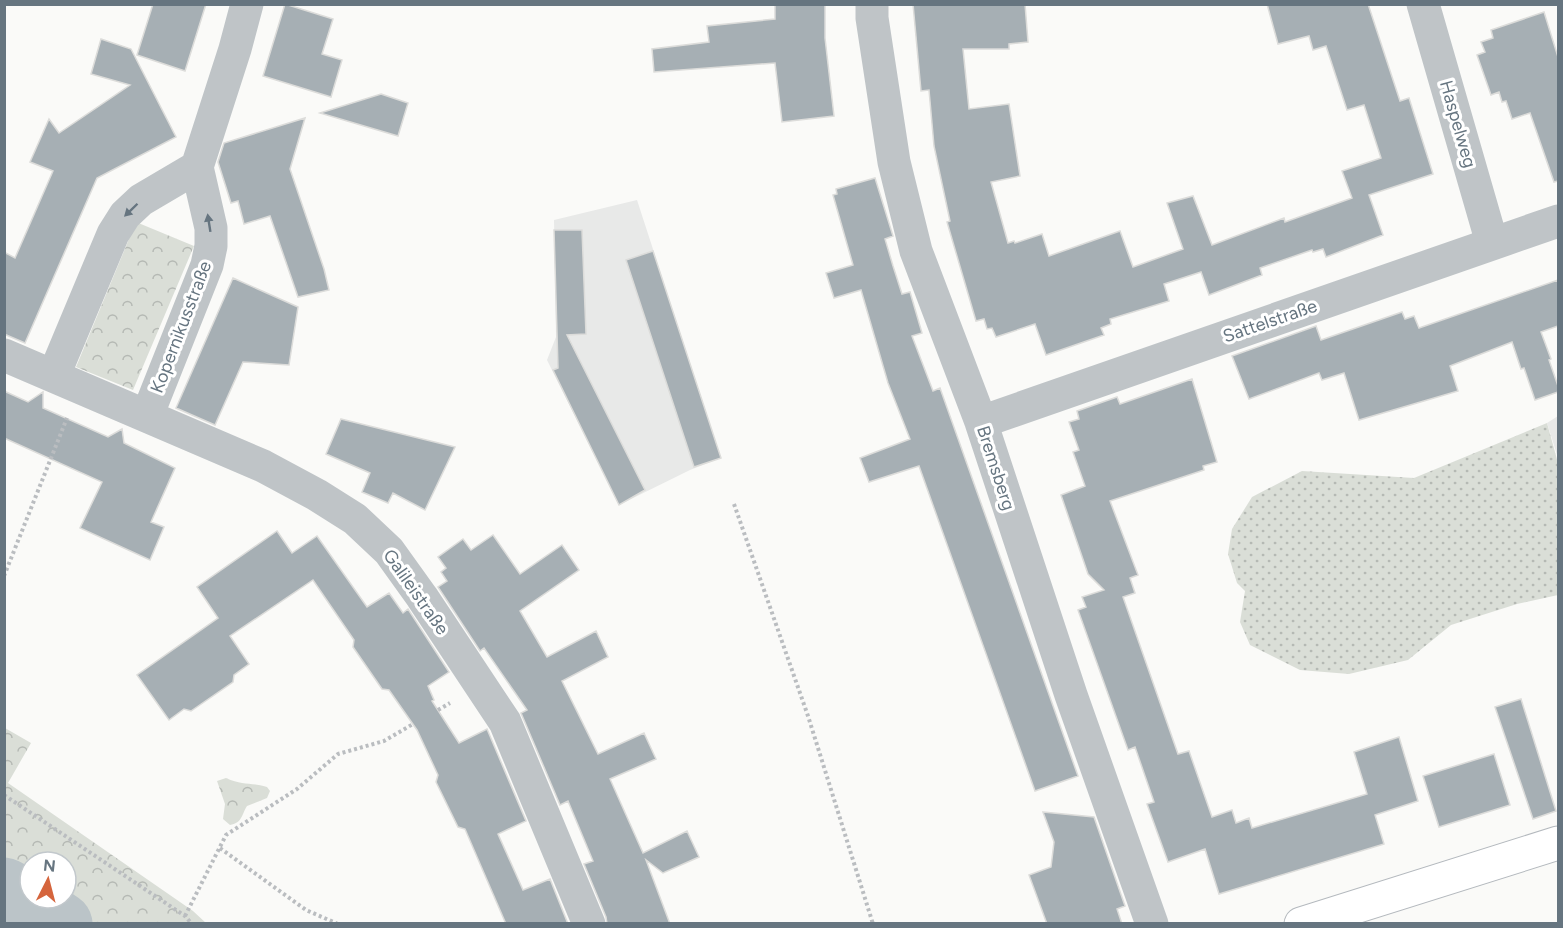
<svg xmlns="http://www.w3.org/2000/svg" width="1563" height="928" viewBox="0 0 1563 928" font-family="Figtree,sans-serif">
<defs>
<pattern id="grass-dots" width="8" height="8" patternUnits="userSpaceOnUse" patternTransform="scale(1.5)"><rect width="8" height="8" fill="#daded7"/><path d="M2 2h.1M6 6h.1" fill="none" stroke="#b5b9b4" stroke-width="1.8" stroke-linecap="round"/></pattern>
<pattern id="park-crowns" width="20" height="18" patternUnits="userSpaceOnUse" patternTransform="scale(1.5)"><rect width="20" height="18" fill="#daded7"/><path d="M2 6a3 3 0 1 1 6 0M12 15a3 3 0 1 1 6 0" fill="none" stroke="#b5b9b4"/></pattern>
</defs>
<rect width="100%" height="100%" fill="#fafaf8"/>
<path fill="#e8e9e8" d="M637,200L721,458L690,470L619,505L547,360L556,337L554,220Z
M1558,416V458L1547,423Z"/>
<path fill="url(#grass-dots)" d="M1547,423L1558,463V595L1517,604L1451,625L1408,660L1349,674L1300,670L1250,645L1240,622L1245,591L1237,583L1228,554L1232,529L1252,497L1302,471L1414,478Z"/>
<path fill="url(#park-crowns)" fill-rule="evenodd" d="M136,222L194,246L133,390L76,367Z
M5,728L31,743L8,783L193,911L206,923H5ZM30,862H66V898H30Z
M226,778C243,786 251,782 267,787L270,791L267,798L247,806C241,816 242,823 230,825L223,819L225,804L217,781Z"/>
<g fill="none" stroke-linecap="round" stroke-linejoin="round">
<path stroke="#bbc4c8" stroke-width="63" d="M4,889L30,903L61,924"/>
</g>
<path fill="#a6afb4" stroke="#dcdcda" stroke-width="1.5" d="M153,4H206L185,71L137,55Z
M285,4L333,19L322,54L342,60L331,97L263,76Z
M775,4H825V38L834,116L782,122L775,63L654,72L652,49L709,42L707,26L775,19Z
M913,4H1025L1028,42L1009,44V49H963L969,109L1009,104L1020,176L991,182L1008,243L1014,241L1015,243L1042,234L1049,256L1120,231L1133,267L1183,249L1167,203L1193,196L1212,245L1284,218L1285,222L1352,198L1342,171L1381,158L1364,105L1347,110L1326,46L1313,50L1309,36L1278,44L1267,4H1368L1400,101L1409,98L1433,174L1369,195L1383,235L1326,257L1323,249L1313,252L1312,250L1260,268L1262,275L1209,295L1201,272L1164,284L1169,301L1110,319L1111,324L1101,328L1104,335L1046,355L1035,324L996,337L992,328L987,329L984,319L976,321L947,222L950,221L934,146L929,90L921,91Z
M1544,12L1558,57V181L1554,182L1530,113L1512,119L1506,101L1502,102L1499,92L1491,95L1477,55L1485,52L1481,42L1493,38L1491,30Z
M101,39L131,49L176,137L97,178L25,343L4,334V252L15,258L53,171L30,162L49,119L59,133L130,85L91,74Z
M381,94L408,103L398,136L320,113Z
M305,118L290,169L324,269L329,290L298,297L270,216L244,224L238,201L231,203L218,162L224,143Z
M875,178L893,236L885,239L893,266L902,294L910,292L922,333L912,336L933,391L940,388L1078,776L1035,791L919,466L869,482L860,458L910,439L888,383L861,290L834,298L826,273L853,265L833,195L837,194L836,189Z
M554,230H582L586,334L567,335L645,490L619,505L553,370L558,368Z
M653,251L721,458L694,467L626,260Z
M233,278L298,307L289,365L243,362L215,425L176,408Z
M1558,280V326L1541,332L1551,359L1549,360L1558,386V392L1535,400L1524,368L1521,369L1512,342L1450,366L1458,391L1359,420L1344,373L1322,380L1319,373L1249,399L1232,356L1316,326L1321,340L1402,312L1405,319L1414,316L1419,328Z
M1192,379L1217,462L1203,466L1204,470L1110,501L1138,575L1130,578L1135,593L1123,597L1178,754L1189,751L1212,817L1232,810L1236,823L1249,818L1252,828L1367,794L1354,752L1399,737L1418,801L1375,815L1384,844L1219,894L1205,849L1168,862L1147,804L1154,802L1135,747L1128,750L1078,610L1086,607L1082,597L1104,590L1088,574L1061,495L1085,486L1073,452L1079,450L1069,422L1079,419L1077,411L1117,397L1120,404Z
M4,391L28,402L43,392V408L108,437L122,429L124,443L175,468L151,522L164,527L150,560L80,528L102,482L4,438Z
M341,419L455,447L425,510L393,493L388,503L362,492L370,473L326,454Z
M277,531L292,553L317,536L367,607L389,593L403,613L408,609L449,672L428,686L434,700L432,701L459,743L487,729L526,821L498,834L523,890L550,879L568,924H506L465,829L458,827L436,782L438,775L417,730L389,690L382,689L353,647L354,640L313,580L230,636L249,664L234,675L233,682L191,711L184,709L169,720L137,675L218,618L197,587Z
M493,535L520,574L562,545L579,570L520,611L547,657L596,631L608,657L562,681L598,754L644,733L656,759L610,779L643,853L687,831L699,857L663,873L646,860L670,924H607L606,917L584,864L593,861L568,801L560,805L521,713L527,710L484,648L480,651L438,587L447,581L441,572L446,568L438,557L463,539L471,550Z
M1521,699L1556,811L1533,819L1495,707Z
M1494,754L1510,805L1439,827L1423,776Z
M1043,812L1094,817L1125,906L1117,909L1122,924H1047L1029,875L1051,867L1054,842Z"/>
<g fill="none" stroke-linecap="round" stroke-linejoin="round">
<defs>
<path id="secondary" d="M1301,924L1558,843"/>
</defs>
<use href="#secondary" stroke="#b4b9be" stroke-width="35"/>
<path stroke="#babdc0" stroke-width="4" stroke-dasharray="3 3" stroke-linecap="butt" d="M734,504L808,716L873,924
M4,576L67,418
M438,710L450,703
M4,795L185,916L192,924
M220,848L306,910L338,924
M185,916L226,835L297,789L338,754L384,741L413,724"/>
<path stroke="#bfc4c7" stroke-width="33" d="M872,4V18L894,162L916,251L981,422L1071,695L1152,924
M1423,4L1492,243
M4,355L263,466L317,495L355,519L389,551L422,597L505,722L589,924
M54,375L113,234L125,215L141,200L197,167
M147,416L207,265L211,246V228L197,167L235,49L247,4
M981,422L1558,221"/>
<use href="#secondary" stroke="#fff" stroke-width="33"/>
</g>
<defs><path id="oneway-solid" d="M-6-.8H1V-3.2L6.5 0L1 3.2V.8H-6Z" transform="scale(1.5)"/></defs>
<g fill="#667580">
<use href="#oneway-solid" transform="translate(131 210) rotate(136)"/>
<use href="#oneway-solid" transform="translate(209 223) rotate(-99)"/>
</g>
<g text-anchor="middle" stroke-width="6" stroke-linejoin="round" paint-order="stroke">
<g font-size="18" fill="#667580" stroke="#fff">
<text transform="translate(1458 124) rotate(74)" y="6">Haspelweg</text>
<text transform="translate(1270 321) rotate(-19)" y="6">Sattelstraße</text>
<text transform="translate(181 327) rotate(-69)" y="6">Kopernikusstraße</text>
<text transform="translate(996 468) rotate(72)" y="6">Bremsberg</text>
<text transform="translate(416 592) rotate(55)" y="6">Galileistraße</text>
</g>
</g>
<rect width="1563" height="928" fill="none" stroke="#667580" stroke-width="12"/>
<g transform="translate(48 880) rotate(6)"><circle r="28" fill="#ffffff" stroke="#c2c8cc" stroke-width="1.5"/>
<path d="M0-4.5L10 22L0 15L-10 22Z" fill="#d5653d"/>
<text y="-9" font-size="16" font-weight="bold" text-anchor="middle" fill="#667580">N</text>
</g>
</svg>
